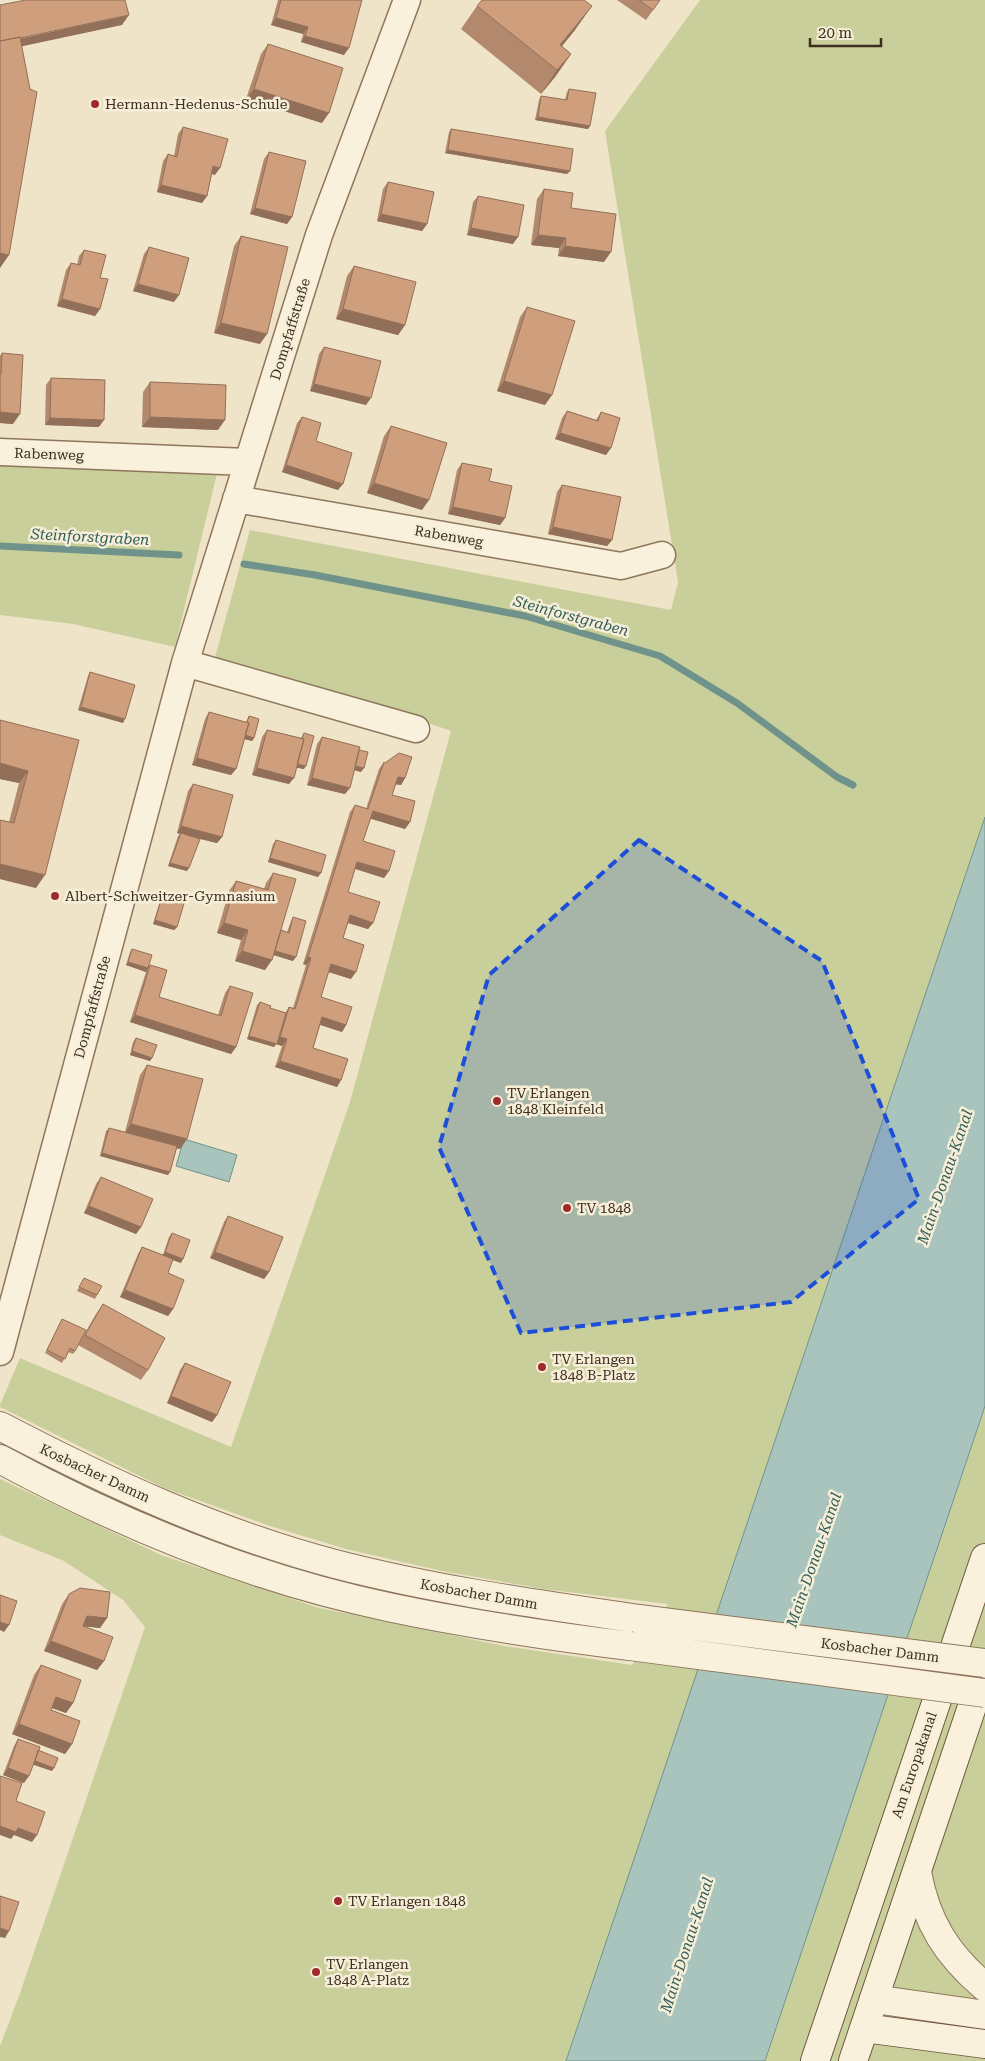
<svg xmlns="http://www.w3.org/2000/svg" width="985" height="2061" viewBox="0 0 985 2061" font-family="'Roboto Serif',serif">
<rect width="100%" height="100%" fill="#f0e4c8"/>
<path fill="#c9cf9b" d="M700,0H985V817L566,2061H0V2046L19,1996L145,1627L123,1600L64,1561L0,1535V1479L161,1555L319,1608L504,1646L632,1665L668,1604L543,1589L442,1571L346,1549L270,1526L164,1488L0,1407V1405L20,1358L231,1447L350,1102L451,731L408,716L215,657L250,530L671,610L678,582L605,131Z
M0,452L220,461L175,647L73,624L0,615Z
M985,1406V2061H765Z"/>
<path fill="#a9c4bc" stroke="#6f938a" d="M985,817V1406L775,2031L765,2061H566Z
M184,1139L237,1155L229,1182L176,1166Z"/>
<g fill="none" stroke-linecap="round" stroke-linejoin="round">
<path stroke="#6f938a" stroke-width="7" d="M0,546L179,555
M244,564L315,575L525,616L660,656L737,703L837,777L853,785"/>
<defs>
<path id="minor" d="M0,452L247,462
M236,499L621,566L662,555
M185,663L416,729
M0,1352L185,663L319,235L407,0"/>
<path id="tertiary" d="M0,1426C107,1482 217,1533 335,1564C435,1590 537,1604 639,1619
M0,1459C120,1524 254,1579 388,1607C468,1624 549,1636 630,1646
M917,1872C926,1922 947,1955 985,1987
M874,1999L985,2015"/>
<path id="secondary" d="M864,2028L985,2044
M815,2061L985,1558
M853,2061L985,1668"/>
</defs>
<use href="#minor" stroke="#8d765c" stroke-width="29"/>
<use href="#tertiary" stroke="#8d765c" stroke-width="30"/>
<use href="#secondary" stroke="#6f573f" stroke-width="30"/>
<use href="#minor" stroke="#faf1dc" stroke-width="26"/>
<use href="#tertiary" stroke="#faf1dc" stroke-width="28"/>
<use href="#secondary" stroke="#faf1dc" stroke-width="28"/>
<defs>
<path id="tertiary-bridge" d="M639,1619L985,1663
M630,1646L985,1693"/>
</defs>
<use href="#tertiary-bridge" stroke="#8d765c" stroke-width="30" stroke-linecap="butt"/>
<use href="#tertiary-bridge" stroke="#faf1dc" stroke-width="28"/>
</g>
<path fill="#b2896c" d="M278,0H362L344,55L301,42L303,34L271,25Z
M617,0H660L646,20Z
M477,6L575,30L562,46L571,54L555,77L541,94L461,29Z
M268,44L322,123L246,99L261,54Z
M569,89L590,126L588,129L535,120L539,100L541,96L565,100L567,92Z
M183,127L215,175L212,174L207,196L202,203L157,192L163,161L168,154L174,156L178,134Z
M451,129L567,174L445,153L449,132Z
M269,152L292,217L287,224L250,214L264,159Z
M388,182L427,224L422,231L377,221L383,189Z
M544,189L571,208L604,262L558,256L559,248L531,245L537,199Z
M478,196L513,244L467,235L473,202Z
M241,236L260,344L214,333L234,246Z
M149,247L174,302L133,291L144,254Z
M84,250L100,278V309L95,316L57,306L66,270L71,263L77,265L79,256Z
M354,266L405,325L398,335L336,319L347,276Z
M527,307L545,405L497,391L520,317Z
M324,347L366,405L310,391L319,354Z
M2,353L13,424L0,423V356Z
M51,378L99,427L45,425L46,385Z
M150,382L218,430L142,427L143,392Z
M567,411L596,420L601,412L606,455L555,439L562,418Z
M302,417L316,441L338,490L282,472L297,423Z
M391,426L422,510L367,493L384,436Z
M462,463L489,481L505,518L500,525L448,514L457,470Z
M562,485L612,540L607,546L548,534L557,492Z
M90,672L123,723L78,710L88,676Z
M209,712L246,722L249,716L254,738L252,741L244,739L236,769L231,775L192,765L205,719Z
M267,730L301,738L304,733V769L296,767L289,784L252,775L262,737Z
M322,737L359,750L361,772L354,770L345,794L307,785L317,744Z
M79,740L36,888L0,879V820L9,822L19,783L0,779Z
M384,762L405,778L401,785L396,784L392,795L410,822L405,829L371,818L363,841L389,871L384,878L355,869L348,892L373,923L368,929L348,923L343,938L351,979L328,972L321,997L346,1025L342,1032L320,1025L313,1048L341,1080L337,1087L275,1067L282,1046L276,1044L274,1047L247,1039L257,1005L260,1002L270,1008L285,1013L289,1007L293,1008L306,965L303,964L350,812L355,805L366,809L379,769Z
M193,784L222,837L217,843L200,839L187,871L168,866L178,836L180,834L177,833L188,791Z
M276,840L318,877L268,862L273,844Z
M273,873L281,930L287,932L291,921L293,917V961L274,955L265,970L235,961L241,940L217,933L229,891L236,881L264,889L266,883Z
M164,891L177,927L174,930L153,924L162,894Z
M132,949L148,968L150,965L159,997L218,1015L225,993L230,986L236,1047L231,1054L130,1022L146,972L126,965L130,952Z
M136,1038L152,1058L150,1061L130,1055L133,1042Z
M147,1065L187,1139L180,1149L177,1148L168,1175L100,1156L106,1131L109,1128L125,1132L140,1075Z
M101,1177L141,1227L136,1234L84,1213L96,1184Z
M228,1216L269,1272L264,1279L210,1258L224,1222Z
M172,1233L181,1263L173,1260L168,1273L173,1309L168,1316L120,1297L138,1254L142,1247L163,1255L169,1237Z
M84,1278L97,1295L95,1299L77,1291Z
M103,1304L148,1370L141,1380L78,1345L96,1314Z
M62,1319L75,1351L73,1354L68,1352L62,1363L45,1353Z
M185,1363L217,1415L212,1422L167,1403L180,1370Z
M69,1594L107,1618L100,1628L84,1626L104,1661L97,1670L44,1651L62,1604Z
M41,1665L73,1703L66,1713L52,1708L51,1710L72,1744L65,1754L12,1734L34,1675Z
M18,1739L38,1750L52,1771L33,1764L24,1783L3,1775L14,1746Z"/>
<path fill="#916f58" d="M592,6L575,30L548,63L560,45Z
M129,15L122,25L0,51V43Z
M276,18L308,27L303,34L271,25Z
M305,36L349,48L344,55L301,42Z
M571,54L555,77L541,94L557,70Z
M254,89L329,113L322,123L246,99Z
M538,117L590,126L588,129L535,120Z
M448,150L570,171L567,174L445,153Z
M213,166L220,168L215,175L209,173Z
M161,185L207,196L202,203L157,192Z
M255,208L292,217L287,224L250,214Z
M381,214L427,224L422,231L377,221Z
M471,228L518,237L513,244L467,235Z
M538,235L566,238L559,248L531,245Z
M565,246L611,252L604,262L558,256Z
M0,253L9,255L0,268Z
M138,284L179,295L174,302L133,291Z
M62,299L100,309L95,316L57,306Z
M343,309L405,325L398,335L336,319Z
M221,323L267,334L260,344L214,333Z
M504,381L552,395L545,405L497,391Z
M314,384L371,398L366,405L310,391Z
M0,412L20,414L13,424L0,423Z
M150,417L225,420L218,430L142,427Z
M50,418L104,420L99,427L45,425Z
M560,433L611,448L606,455L555,439Z
M286,465L343,484L338,490L282,472Z
M374,483L429,500L422,510L367,493Z
M453,507L505,518L500,525L448,514Z
M553,527L612,540L607,546L548,534Z
M81,707L125,719L123,723L78,710Z
M244,735L254,738L252,741L241,738Z
M197,758L236,769L231,775L192,765Z
M0,763L28,771L19,783L0,779Z
M296,763L306,766L304,769L293,767Z
M354,766L364,768L361,772L351,769Z
M257,768L294,778L289,784L252,775Z
M398,777L405,778L401,785L393,784Z
M312,778L350,788L345,794L307,785Z
M373,811L410,822L405,829L368,818Z
M181,826L222,837L217,843L177,833Z
M270,858L321,873L318,877L268,862Z
M357,862L389,871L384,878L353,868Z
M170,863L189,868L187,871L168,866Z
M0,864L45,875L36,888L0,879Z
M350,915L373,923L368,929L345,922Z
M155,920L177,927L174,930L153,924Z
M224,923L248,930L241,940L217,933Z
M272,950L296,957L293,961L270,954Z
M242,951L272,960L265,970L235,961Z
M308,957L311,958L306,965L303,964Z
M128,962L148,968L146,972L126,965Z
M331,964L356,972L351,979L326,971Z
M135,1015L236,1047L231,1054L130,1022Z
M322,1017L346,1025L342,1032L318,1024Z
M249,1036L275,1044L280,1037L287,1039L282,1046L276,1044L274,1047L247,1039Z
M132,1051L152,1058L150,1061L130,1055Z
M280,1061L341,1080L337,1087L275,1067Z
M131,1124L187,1139L180,1149L124,1134Z
M102,1153L170,1172L168,1175L100,1156Z
M89,1206L141,1227L136,1234L84,1213Z
M165,1252L183,1259L181,1263L162,1256Z
M215,1252L269,1272L264,1279L210,1258Z
M125,1290L173,1309L168,1316L120,1297Z
M171,1396L217,1415L212,1422L167,1403Z
M87,1616L107,1618L100,1628L80,1626Z
M0,1622L9,1625L4,1632L0,1630Z
M51,1641L104,1661L97,1670L44,1651Z
M56,1697L73,1703L66,1713L49,1707Z
M19,1724L72,1744L65,1754L12,1734Z
M34,1760L54,1768L52,1771L31,1764Z
M8,1768L29,1776L24,1783L3,1775Z
M0,1826L18,1828L37,1835L32,1842L14,1835L11,1839L0,1835Z
M0,1928L9,1931L5,1938L0,1937Z"/>
<path fill="#cf9f7d" stroke="#916f58" d="M26,0H125L129,15L20,38V37L0,41V5Z
M281,0H362L349,48L305,36L308,27L276,18Z
M482,0H584L592,6L560,45L571,54L557,70L477,6Z
M639,0H660L653,10Z
M20,37L30,89L37,92L9,255L0,253V41Z
M268,44L343,68L329,113L254,89Z
M569,89L596,93L590,126L538,117L541,96L567,100Z
M183,127L228,139L220,168L213,166L207,196L161,185L168,154L177,157Z
M451,129L573,149L570,171L448,150Z
M269,152L306,161L292,217L255,208Z
M388,182L434,192L427,224L381,214Z
M544,189L573,193L571,208L616,214L611,252L565,246L566,238L538,235Z
M478,196L524,205L518,237L471,228Z
M241,236L288,247L267,334L221,323Z
M149,247L189,258L179,295L138,284Z
M84,250L106,255L100,278L108,279L100,309L62,299L71,263L80,265Z
M354,266L416,282L405,325L343,309Z
M527,307L575,321L552,395L504,381Z
M324,347L381,361L371,398L314,384Z
M2,353L23,355L20,414L0,412V374H1Z
M51,378L105,380L104,420L50,418Z
M150,382L226,385L225,420L150,417Z
M567,411L598,421L601,412L620,418L611,448L560,433Z
M302,417L321,423L316,441L352,453L343,484L286,465Z
M391,426L447,443L429,500L374,483Z
M462,463L492,469L489,481L512,486L505,518L453,507Z
M562,485L621,497L612,540L553,527Z
M90,672L135,685L125,719L81,707Z
M209,712L249,723L236,769L197,758Z
M249,716L259,719L254,738L245,735L249,723L247,722Z
M0,720L79,740L45,875L0,864V820L14,823L28,771L0,763Z
M267,730L304,739L294,778L257,768Z
M304,733L314,736L306,766L297,764L304,739H302Z
M322,737L360,747L350,788L312,778Z
M359,750L368,752L364,768L355,766Z
M399,753L412,757L405,778L398,777L392,795L415,801L410,822L373,811L363,841L395,851L389,871L357,862L348,892L380,902L373,923L350,915L343,938L364,945L356,972L331,964L321,997L352,1007L346,1025L322,1017L313,1048L348,1059L341,1080L280,1061L287,1039L280,1037L289,1007L295,1009L311,958L308,957L355,805L368,809L384,762L385,763Z
M193,784L233,795L222,837L181,826Z
M181,833L200,839L189,868L170,863Z
M276,840L326,855L321,873L270,858Z
M273,873L296,879L272,960L242,951L248,930L224,923L236,881L268,890Z
M164,891L186,897L177,927L155,920Z
M293,917L306,921L296,957L275,951L281,930L289,933Z
M132,949L152,955L148,968L128,962Z
M150,965L167,970L159,997L221,1016L230,986L253,993L236,1047L135,1015Z
M260,1002L271,1006L270,1008L286,1013L277,1044L249,1036Z
M136,1038L157,1045L152,1058L132,1051Z
M147,1065L203,1079L187,1139L131,1124Z
M109,1128L177,1146L170,1172L102,1153Z
M101,1177L153,1199L141,1227L89,1206Z
M228,1216L283,1237L269,1272L215,1252Z
M172,1233L190,1240L183,1259L165,1252Z
M142,1247L173,1259L168,1273L184,1280L173,1309L125,1290Z
M84,1278L102,1286L97,1295L79,1287Z
M103,1304L165,1338L148,1370L85,1335Z
M62,1319L86,1330L75,1351L70,1348L65,1359L47,1350Z
M185,1363L231,1382L217,1415L171,1396Z
M80,1588L110,1592L107,1618L87,1616L83,1626L113,1637L104,1661L51,1641L69,1594Z
M0,1595L17,1601L9,1625L0,1622Z
M41,1665L81,1680L73,1703L56,1697L51,1710L80,1721L72,1744L19,1724Z
M18,1739L40,1747L29,1776L8,1768Z
M38,1750L58,1758L54,1768L35,1761Z
M0,1776L22,1783L16,1801L45,1812L37,1835L18,1828L16,1832L0,1826Z
M0,1896L19,1902L9,1931L0,1928Z"/>
<path fill="#1d4ed8" fill-opacity="0.2" stroke="#1d4ed8" stroke-width="4" stroke-dasharray="10 6" stroke-linejoin="round" d="M639,840L822,961L919,1199L791,1302L521,1333L439,1147L489,975Z"/>
<g fill="#9e2a2b" stroke="#f7eed8" stroke-width="2">
<circle cx="95" cy="104" r="5"/>
<circle cx="55" cy="896" r="5"/>
<circle cx="497" cy="1101" r="5"/>
<circle cx="567" cy="1208" r="5"/>
<circle cx="542" cy="1367" r="5"/>
<circle cx="338" cy="1901" r="5"/>
<circle cx="316" cy="1972" r="5"/>
</g>
<g text-anchor="middle" stroke-width="5" stroke-linejoin="round" paint-order="stroke">
<g font-size="14" fill="#3d2e20" stroke="#f7eed8" text-anchor="start">
<text x="105" y="109">Hermann-Hedenus-Schule</text>
<text x="65" y="901">Albert-Schweitzer-Gymnasium</text>
<text x="507" y="1098">TV Erlangen<tspan x="507" dy="16">1848 Kleinfeld</tspan></text>
<text x="577" y="1213">TV 1848</text>
<text x="552" y="1364">TV Erlangen<tspan x="552" dy="16">1848 B-Platz</tspan></text>
<text x="348" y="1906">TV Erlangen 1848</text>
<text x="326" y="1969">TV Erlangen<tspan x="326" dy="16">1848 A-Platz</tspan></text>
</g>
<g font-size="14" fill="#3d2e20" stroke="#f7eed8">
<text transform="translate(290 329) rotate(-73)" y="5">Dompfaffstraße</text>
<text transform="translate(49 454) rotate(2)" y="5">Rabenweg</text>
<text transform="translate(449 536) rotate(10)" y="5">Rabenweg</text>
<text transform="translate(92 1007) rotate(-75)" y="5">Dompfaffstraße</text>
<text transform="translate(95 1473) rotate(25)" y="5">Kosbacher Damm</text>
<text transform="translate(479 1594) rotate(10)" y="5">Kosbacher Damm</text>
<text transform="translate(880 1650) rotate(7)" y="5">Kosbacher Damm</text>
<text transform="translate(914 1765) rotate(-71)" y="5">Am Europakanal</text>
</g>
<g font-size="15" font-style="italic" fill="#2f5d5a" stroke="#f7eed8">
<text transform="translate(90 537) rotate(3)" y="5">Steinforstgraben</text>
<text transform="translate(571 616) rotate(15)" y="5">Steinforstgraben</text>
<text transform="translate(945 1177) rotate(-71)" y="5">Main-Donau-Kanal</text>
<text transform="translate(814 1560) rotate(-71)" y="5">Main-Donau-Kanal</text>
<text transform="translate(687 1945) rotate(-72)" y="5">Main-Donau-Kanal</text>
</g>
</g>
<path d="M810 38v8h71v-8" fill="none" stroke="#3d2e20" stroke-width="2.5"/>
<text x="818" y="38" font-size="15" fill="#3d2e20" stroke="#f7eed8" stroke-width="4" paint-order="stroke">20 m</text>
</svg>
